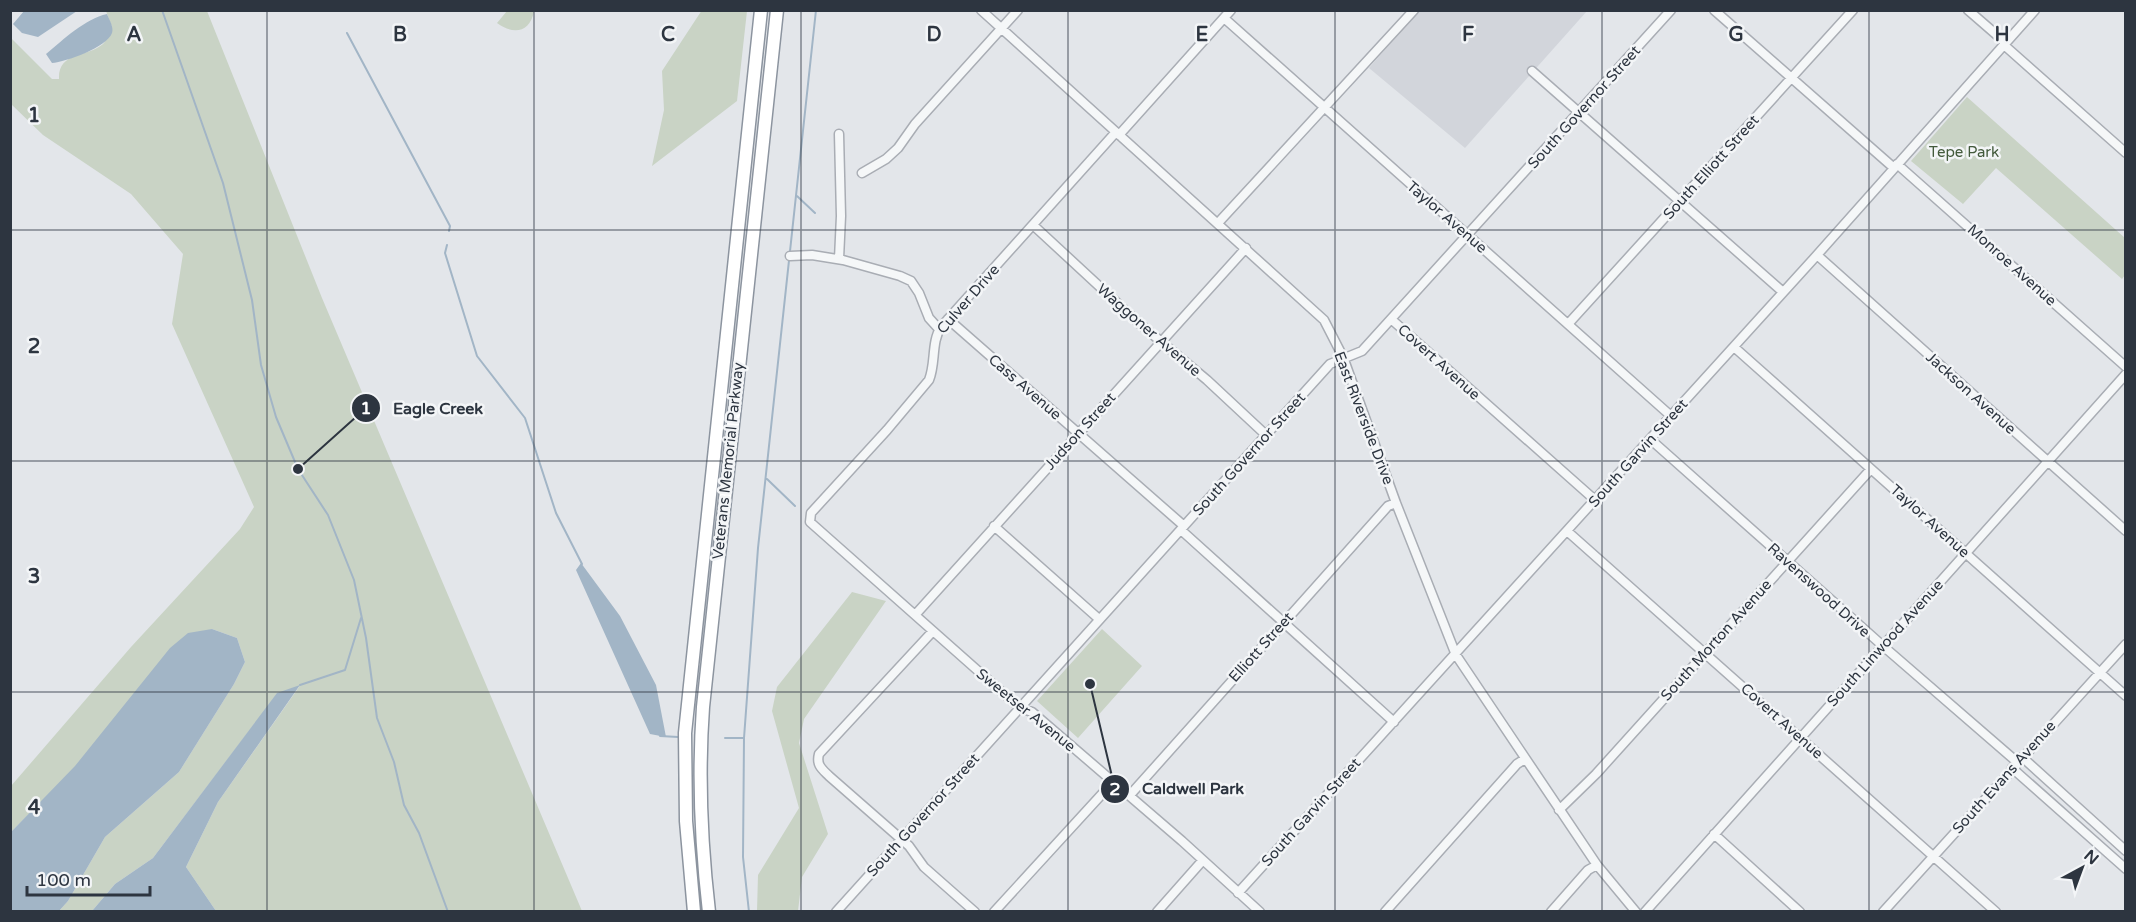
<svg xmlns="http://www.w3.org/2000/svg" width="2136" height="922" viewBox="0 0 2136 922" font-family="'Varela Round',sans-serif">
<rect width="100%" height="100%" fill="#e3e6ea"/>
<path fill="#d2d5db" d="M1418,11H1587L1465,148L1369,68Z"/>
<path fill="#c9d3c5" d="M702,10L747,11L737,101L652,166L664,110L662,71Z
M106,11H207L322,298L582,911H216L186,867L218,802L299,687L277,694L153,858L115,884L92,911H59L68,901L105,837L179,772L234,684L245,662L237,638L212,629L11,832V786L131,647L240,529L254,507L172,324L183,254L131,194L43,135L11,104V38L52,79H59C58,51 87,58 103,44C107,40 110,32 112,27Z
M507,11V10L534,11C530,33 513,35 497,23Z
M1967,97L2125,238V275L2122,279L1996,168L1963,204L1911,161Z
M852,592L886,601L804,719L799,743L828,834L802,877L798,911H757L758,875L799,808L772,711L777,687Z
M1102,629L1142,666L1078,738L1037,701Z"/>
<path fill="#a2b5c6" d="M24,11V10L77,11L38,37L22,33L13,24Z
M107,14C109,19 114,27 112,33C107,47 66,62 52,63L46,54C64,39 85,19 107,14Z
M581,563L620,616L656,685L666,737L650,734L576,570Z
M212,629L237,638L245,662L234,684L179,772L105,837L68,901L59,911H11V832L75,766L170,648L188,633Z
M300,685L218,802L186,867L216,911H92L115,884L153,858L277,693Z"/>
<g fill="none" stroke-linecap="round" stroke-linejoin="round">
<path stroke="#a2b5c6" stroke-width="2" d="M162,10L223,183L252,300L261,365L276,417L298,469L328,515L354,580L366,638L377,718L394,762L404,805L419,833L448,912
M347,33L450,226L449,231
M797,196L815,213
M447,245L445,253L477,356L525,418L556,513L582,564
M767,479L795,506
M300,685L345,670L361,618
M659,733L660,736L678,737
M725,738H744
M749,912L743,857L744,738L758,548L816,10"/>
<defs>
<path id="minor" d="M981,10L1324,320L1343,357L1396,503L1456,655L1597,865L1636,912
M1714,10L1894,168
M1968,10L2006,43
M1224,18L1671,416
M2004,45L2126,153
M1532,71L1783,292
M1116,132L941,327C931,342 936,363 929,380L887,430L811,513L810,522L1020,708L1032,712L1182,841L1260,912
M839,134L841,216L839,259
M1119,135L1231,10
M1897,164L2126,367
M862,173L886,159L898,148L915,124L1018,10
M1218,223L1414,10
M1033,225L1140,324L1207,380L1266,435
M1817,255L2126,531
M790,256L812,255L843,260L900,276L911,281L919,293L929,318L939,329
M948,319L1184,526
M1391,319L1595,500
M1569,323L1853,10
M1734,347L2126,696
M1650,439L1883,646L2017,762
M994,526L1099,619
M1181,530L1394,722
M1567,531L1996,912
M915,615L1246,248
M933,631L819,754C816,765 822,769 829,776L909,846L924,867L975,912
M2022,757L2126,851
M2012,768L2126,869
M1130,795L1388,506L1396,503
M1559,810L1596,774L1871,469
M1714,834L1800,912
M1238,893L1817,255L2035,10
M836,912L1330,364L1362,351L1671,10
M994,912L1113,782
M1157,912L1203,860
M1385,912L1517,764L1525,759
M1551,912L1588,870L1597,865
M1645,912L2126,374
M1883,912L2126,644"/>
<path id="highway" d="M694,912L686,821L685,733L761,10
M709,912C701,843 698,775 703,707L777,10"/>
</defs>
<use href="#minor" stroke="#a9adb4" stroke-width="11"/>
<use href="#highway" stroke="#8c949f" stroke-width="15"/>
<use href="#minor" stroke="#f5f7f8" stroke-width="8"/>
<use href="#highway" stroke="#fff" stroke-width="12"/>
</g>
<path fill="none" stroke="#2d3540" stroke-width="1.5" stroke-opacity="0.55" d="M267,10V912M534,10V912M801,10V912M1068,10V912M1335,10V912M1602,10V912M1869,10V912M10,230H2126M10,461H2126M10,692H2126"/>
<g text-anchor="middle" stroke-width="5" stroke-linejoin="round" paint-order="stroke">
<g font-size="15" fill="#2d3540" stroke="#f3f5f7">
<text transform="translate(1584 107) rotate(-48)" y="5">South Governor Street</text>
<text transform="translate(1711 167) rotate(-48)" y="5">South Elliott Street</text>
<text transform="translate(1447 217) rotate(41)" y="5">Taylor Avenue</text>
<text transform="translate(2012 265) rotate(42)" y="5">Monroe Avenue</text>
<text transform="translate(968 299) rotate(-49)" y="5">Culver Drive</text>
<text transform="translate(1149 330) rotate(41)" y="5">Waggoner Avenue</text>
<text transform="translate(1439 362) rotate(42)" y="5">Covert Avenue</text>
<text transform="translate(1025 387) rotate(41)" y="5">Cass Avenue</text>
<text transform="translate(1971 393) rotate(42)" y="5">Jackson Avenue</text>
<text transform="translate(1364 418) rotate(69)" y="5">East Riverside Drive</text>
<text transform="translate(1080 431) rotate(-48)" y="5">Judson Street</text>
<text transform="translate(1638 453) rotate(-48)" y="5">South Garvin Street</text>
<text transform="translate(1249 454) rotate(-48)" y="5">South Governor Street</text>
<text transform="translate(728 461) rotate(-84)" y="5">Veterans Memorial Parkway</text>
<text transform="translate(1930 521) rotate(42)" y="5">Taylor Avenue</text>
<text transform="translate(1819 590) rotate(42)" y="5">Ravenswood Drive</text>
<text transform="translate(1716 640) rotate(-48)" y="5">South Morton Avenue</text>
<text transform="translate(1885 643) rotate(-48)" y="5">South Linwood Avenue</text>
<text transform="translate(1261 647) rotate(-48)" y="5">Elliott Street</text>
<text transform="translate(1026 710) rotate(39)" y="5">Sweetser Avenue</text>
<text transform="translate(1782 721) rotate(42)" y="5">Covert Avenue</text>
<text transform="translate(2004 777) rotate(-48)" y="5">South Evans Avenue</text>
<text transform="translate(1311 812) rotate(-48)" y="5">South Garvin Street</text>
<text transform="translate(923 815) rotate(-48)" y="5">South Governor Street</text>
</g>
<g font-size="15" fill="#435a3c" stroke="#f3f5f7">
<text x="1964" y="157">Tepe Park</text>
</g>
</g>
<g font-size="20" text-anchor="middle" font-weight="bold" fill="#2d3540" stroke="#f3f5f7" stroke-width="5" stroke-linejoin="round" paint-order="stroke">
<text x="134" y="41">A</text>
<text x="400" y="41">B</text>
<text x="668" y="41">C</text>
<text x="934" y="41">D</text>
<text x="1202" y="41">E</text>
<text x="1468" y="41">F</text>
<text x="1736" y="41">G</text>
<text x="2002" y="41">H</text>
<text x="34" y="122">1</text>
<text x="34" y="353">2</text>
<text x="34" y="583">3</text>
<text x="34" y="814">4</text>
</g>
<path fill="none" stroke="#2d3540" stroke-width="2" d="M298 469L366 408M1090 684L1115 789"/>
<g fill="#2d3540" stroke="#f3f5f7" stroke-width="2">
<circle cx="298" cy="469" r="6"/>
<circle cx="1090" cy="684" r="6"/>
<circle cx="366" cy="408" r="15"/>
<circle cx="1115" cy="789" r="15"/>
</g>
<g font-size="18" text-anchor="middle" font-weight="bold" fill="#fff">
<text x="366" y="414">1</text>
<text x="1115" y="795">2</text>
</g>
<g font-size="16" text-anchor="middle" font-weight="bold" fill="#2d3540" stroke="#f3f5f7" stroke-width="5" stroke-linejoin="round" paint-order="stroke">
<text x="438" y="414">Eagle Creek</text>
<text x="1193" y="794">Caldwell Park</text>
</g>
<rect width="2136" height="922" fill="none" stroke="#2d3540" stroke-width="24"/>
<g transform="translate(2082 868) rotate(41)" stroke="#f3f5f7" stroke-width="4.5" paint-order="stroke">
<path d="M0-4.5L10 22L0 15L-10 22Z" fill="#2d3540"/>
<text y="-9" font-size="16" font-weight="bold" text-anchor="middle" fill="#2d3540">N</text>
</g>
<path d="M27 886v9h123v-9" fill="none" stroke="#2d3540" stroke-width="3"/>
<text x="36" y="886" font-size="18" fill="#2d3540" stroke="#f3f5f7" stroke-width="4.5" paint-order="stroke">100 m</text>
</svg>
